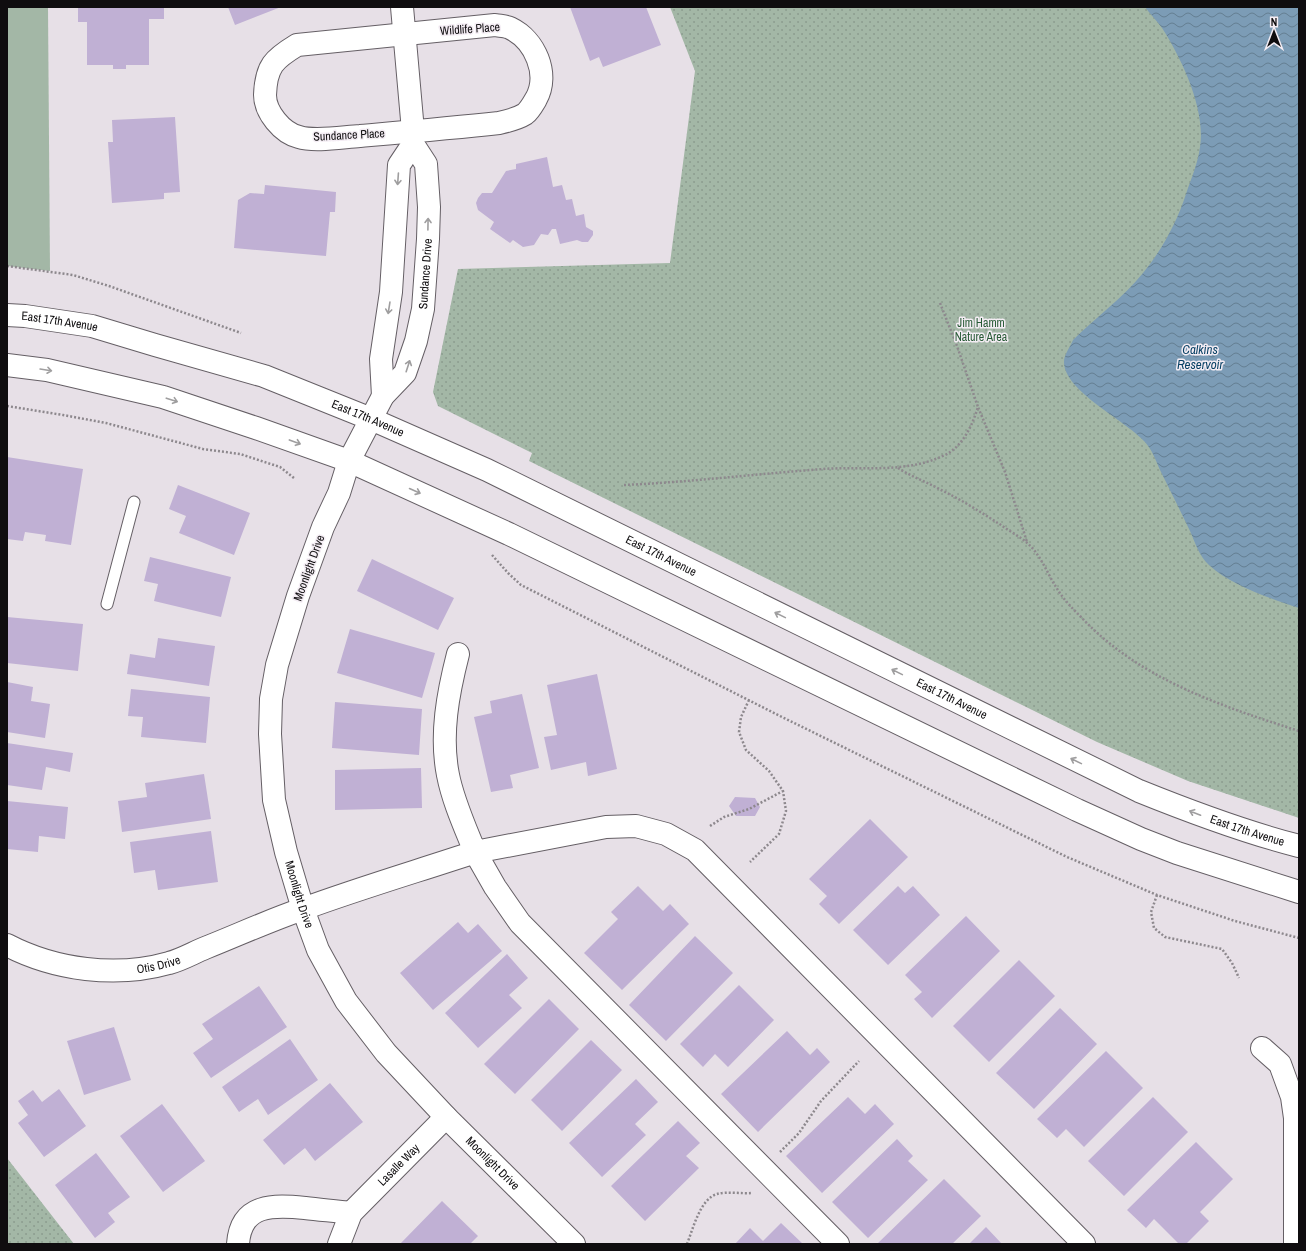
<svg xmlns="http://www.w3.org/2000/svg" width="1306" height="1251" viewBox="0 0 1306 1251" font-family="'Archivo Narrow',sans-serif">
<defs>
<pattern id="park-dots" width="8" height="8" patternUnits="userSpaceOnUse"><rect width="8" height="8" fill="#a3b7a6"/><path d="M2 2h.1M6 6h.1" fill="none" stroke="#8b9c8e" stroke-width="1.8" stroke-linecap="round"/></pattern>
<pattern id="water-waves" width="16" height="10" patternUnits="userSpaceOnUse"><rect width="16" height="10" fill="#7c9cb6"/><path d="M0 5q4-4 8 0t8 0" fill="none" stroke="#647e92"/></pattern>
</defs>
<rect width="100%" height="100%" fill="#e7e0e7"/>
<path fill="#a3b7a6" d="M7,7H48L50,271L7,266Z"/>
<path fill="url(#park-dots)" d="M670,7H1299V818L1188,781L1097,742L529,461L532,453L438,406L433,392L458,269L670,263L695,71Z
M7,1158L74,1244H7Z"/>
<path fill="url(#water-waves)" d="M1145,7H1299V608C1269,598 1232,586 1209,565C1199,556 1195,542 1190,531C1180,510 1170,490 1160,470C1156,461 1152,449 1144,441C1125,420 1064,391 1064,362C1064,355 1070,347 1073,340C1095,318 1124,297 1143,273C1162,250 1177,222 1186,194C1191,179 1198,163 1200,147C1206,110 1182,59 1162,28C1157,21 1150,14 1145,7Z"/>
<path fill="#c0b0d4" d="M78,7H164V19H149V65H126V69H113V65H87V22H78Z
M228,7H281L235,25Z
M570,7H646L661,45L603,67L599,57L590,61Z
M175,117L180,192L164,193V199L112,203L108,142H113L112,120Z
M547,157L553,187L562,185L566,200L572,199L576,216L584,214L586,227L593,231V235L588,242H582L577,240L560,244L556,229H552L548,235L541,234L534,245L523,247L513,240L510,243L490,229L494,222L478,210L476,203L478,198L482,193H492L506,171L516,169V164Z
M265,185L336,192L335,212H330L326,256L234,248L238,200L250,193L264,194Z
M7,457L83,469L71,545L45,541L46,535L25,532L23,541L7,539Z
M178,485L250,513L234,555L179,533L186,516L169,509Z
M150,557L231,577L221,617L154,601L158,584L144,581Z
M372,559L454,598L438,630L357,591Z
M7,617L83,624L78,671L7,663Z
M350,629L435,653L422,698L337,673Z
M158,638L215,646L209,686L127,674L130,654L155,658Z
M597,674L617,769L588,776L586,762L551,770L544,737L557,735L547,685Z
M7,682L33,687L31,701L50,704L45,738L7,732Z
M131,689L210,697L206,743L141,737L143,717L128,716Z
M522,694L539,768L510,775L513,788L491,792L474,717L492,713L490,701Z
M335,702L422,709L419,755L332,748Z
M7,743L73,753L70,772L46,767L42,790L7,785Z
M421,768L422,808L335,810V770Z
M204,774L211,819L122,832L118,801L147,797L145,783Z
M735,797L755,798L760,807L755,816H736L729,806Z
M7,801L68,807L65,839L39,836L38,852L7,849Z
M870,819L908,857L839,924L819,904L827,896L809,879Z
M211,831L218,882L158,890L155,870L134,873L130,842Z
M638,886L663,911L670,904L689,924L622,990L584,953L618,919L611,912Z
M898,886L905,893L913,886L940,915L888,965L853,930Z
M966,916L1000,951L932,1018L914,999L922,992L905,975Z
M458,922L468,933L478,924L502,951L433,1010L400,973Z
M695,936L733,973L666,1041L629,1005Z
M507,954L528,978L509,995L522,1008L478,1048L445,1013Z
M1019,960L1055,996L989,1062L953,1026Z
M739,985L774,1020L728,1067L715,1054L703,1067L680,1044Z
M259,986L287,1027L211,1078L193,1053L213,1039L202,1024Z
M549,999L579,1029L515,1094L484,1064Z
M1060,1008L1097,1044L1034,1109L996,1073Z
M114,1027L131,1080L84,1095L67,1041Z
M787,1031L810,1055L817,1048L830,1062L758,1132L721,1094Z
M290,1039L318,1080L268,1115L258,1099L239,1112L222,1087Z
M591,1040L622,1070L562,1131L531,1100Z
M1106,1051L1143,1088L1084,1147L1066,1129L1057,1138L1037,1119Z
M636,1079L658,1102L635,1124L646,1135L602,1177L569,1143Z
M330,1083L363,1122L315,1161L305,1148L284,1165L263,1140Z
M59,1089L86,1126L44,1157L18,1123L28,1115L18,1101L33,1090L42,1102Z
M848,1097L865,1114L875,1104L894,1124L822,1193L786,1156Z
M1153,1097L1188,1132L1124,1196L1088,1161Z
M162,1104L205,1161L163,1192L120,1136Z
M678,1121L700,1143L686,1156L699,1168L645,1221L611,1186Z
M897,1139L913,1156L908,1161L928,1180L868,1238L832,1202Z
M1196,1142L1233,1179L1200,1212L1209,1221L1186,1244H1179L1154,1219L1146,1228L1127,1210Z
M96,1153L130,1197L108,1213L115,1222L95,1238L55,1185Z
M944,1179L981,1216L952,1244H877Z
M442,1201L478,1236L470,1244H400Z
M781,1223L803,1244H735L750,1228L763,1241Z
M986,1227L1002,1244H969Z"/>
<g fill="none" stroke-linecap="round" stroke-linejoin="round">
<defs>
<path id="service" d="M107,604L134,502"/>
<g id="minor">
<path d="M495,25C500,26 506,26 510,28C535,40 550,74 536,99C533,104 530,110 525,114C517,119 508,121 499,123C453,128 406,132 360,136C343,137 315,142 299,137C282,133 265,112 265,95C266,66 274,59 297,45Z"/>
<path id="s1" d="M349,461L339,493L323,527L298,596L277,665L271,699L270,734L274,800L286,852L303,909L318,950L346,1001L386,1053L446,1117L574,1244"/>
<path d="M458,654C448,693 440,735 448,775C453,801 465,827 475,852L606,827L636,826L666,834L695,850L1084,1244"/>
<path id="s2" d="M7,945C55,970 116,978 169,963C181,960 193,953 205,948C238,935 270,920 303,909C360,888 418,871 475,852L495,887L520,923L838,1244"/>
<path d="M1262,1048L1280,1064L1292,1097L1295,1118V1244"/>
<path d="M238,1244C241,1203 274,1205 305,1208C321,1210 336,1211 351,1213"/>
<path id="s3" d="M339,1244L351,1213L446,1117"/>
</g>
<g id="tertiary">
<path d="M383,396L381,359L391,292L399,165L413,144"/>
<path id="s4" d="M349,461L383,396L405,373L416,341L423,309L428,239L429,207L426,164L413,144V131L402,7"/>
</g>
<g id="secondary">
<path id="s5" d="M7,315L25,316L92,326L155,345L264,376L371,419L487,470L1139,791C1191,812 1244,832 1299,846"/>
<path d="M7,365L47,370L163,397L256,428L349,461L509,534L1077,810L1141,839L1177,853L1299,892"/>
</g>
</defs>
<use href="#service" stroke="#655f65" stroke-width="13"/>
<use href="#minor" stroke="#655f65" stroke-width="24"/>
<use href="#tertiary" stroke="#655f65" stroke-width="24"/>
<use href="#secondary" stroke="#655f65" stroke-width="24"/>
<path stroke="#8d888d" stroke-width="2.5" stroke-dasharray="2 2" stroke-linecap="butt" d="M7,266L73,275L109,286L241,333
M940,303L957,346L978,407
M7,406L63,415L106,423L203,449L240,454L280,467L294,478
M898,468C912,477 927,482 941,490C962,500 982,513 1001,525C1009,531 1019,536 1026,542C1040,553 1047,573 1056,587C1063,599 1072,608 1081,617C1139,679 1221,706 1299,731
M624,485C690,482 756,474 823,469C865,466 905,474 945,455C963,446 972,426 978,407L1005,472L1027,542
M492,555L508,573L521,585L780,716L1067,857L1157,895L1235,921L1299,938
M749,700L741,717L739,732L746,750L769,771L783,791L786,811L779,834L750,862
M710,826L724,817L749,809L783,791
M1157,895L1151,912L1154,928L1165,937L1222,949L1232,963L1239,978
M780,1152L799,1133L821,1101L859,1061
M687,1244C693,1229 700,1199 717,1194C727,1191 742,1194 752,1193"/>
<use href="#service" stroke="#fff" stroke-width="11"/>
<use href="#minor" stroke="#fff" stroke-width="22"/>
<use href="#tertiary" stroke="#fff" stroke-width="22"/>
<use href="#secondary" stroke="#fff" stroke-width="22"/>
</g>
<defs><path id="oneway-shaft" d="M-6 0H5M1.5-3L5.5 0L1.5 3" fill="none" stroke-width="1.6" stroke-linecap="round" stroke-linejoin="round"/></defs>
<g stroke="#9f9e9f">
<use href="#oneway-shaft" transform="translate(398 179) rotate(94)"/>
<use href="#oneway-shaft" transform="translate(428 224) rotate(-89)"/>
<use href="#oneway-shaft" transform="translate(389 308) rotate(99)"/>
<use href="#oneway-shaft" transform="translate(408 366) rotate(-72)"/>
<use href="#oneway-shaft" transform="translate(46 370) rotate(9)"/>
<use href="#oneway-shaft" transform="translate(172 400) rotate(18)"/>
<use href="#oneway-shaft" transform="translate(295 442) rotate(20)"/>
<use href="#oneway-shaft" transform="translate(415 491) rotate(24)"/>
<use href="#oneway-shaft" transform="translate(780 615) rotate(-154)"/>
<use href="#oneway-shaft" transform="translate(897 672) rotate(-154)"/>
<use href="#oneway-shaft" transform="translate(1076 761) rotate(-154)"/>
<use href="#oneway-shaft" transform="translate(1195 813) rotate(-159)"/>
</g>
<g text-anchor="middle" stroke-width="3" stroke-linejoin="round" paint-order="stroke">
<g font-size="12" fill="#0f0d0f" stroke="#f4edf4">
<text transform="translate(470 29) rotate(-4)" y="4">Wildlife Place</text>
<text transform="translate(349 135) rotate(-3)" y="4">Sundance Place</text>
<text dy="4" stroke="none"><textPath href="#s4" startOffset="207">Sundance Drive</textPath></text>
<text dy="4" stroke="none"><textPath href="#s5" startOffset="53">East 17th Avenue</textPath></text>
<text dy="4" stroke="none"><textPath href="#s5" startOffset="377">East 17th Avenue</textPath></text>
<text dy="4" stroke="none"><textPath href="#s5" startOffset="701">East 17th Avenue</textPath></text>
<text transform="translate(309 568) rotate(-70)" y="4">Moonlight Drive</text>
<text dy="4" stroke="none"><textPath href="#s5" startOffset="1025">East 17th Avenue</textPath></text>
<text dy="4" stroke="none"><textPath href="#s5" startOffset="1349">East 17th Avenue</textPath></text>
<text dy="4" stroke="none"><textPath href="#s1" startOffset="450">Moonlight Drive</textPath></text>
<text dy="4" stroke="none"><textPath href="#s2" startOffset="156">Otis Drive</textPath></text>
<text dy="4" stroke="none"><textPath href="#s1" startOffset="786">Moonlight Drive</textPath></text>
<text dy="4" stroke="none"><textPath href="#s3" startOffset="101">Lasalle Way</textPath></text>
</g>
<g font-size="12" fill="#285b36" stroke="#f4edf4">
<text x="981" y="327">Jim Hamm<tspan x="981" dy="14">Nature Area</tspan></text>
</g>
<g font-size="13" font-style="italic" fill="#074064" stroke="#f4edf4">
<text x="1200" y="354">Calkins<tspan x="1200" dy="15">Reservoir</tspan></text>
</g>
</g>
<rect width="1306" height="1251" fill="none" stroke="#0f0d0f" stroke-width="16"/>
<g transform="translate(1274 32)" stroke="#f4edf4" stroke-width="3" paint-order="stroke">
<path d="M0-3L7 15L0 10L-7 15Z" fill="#0f0d0f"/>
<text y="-6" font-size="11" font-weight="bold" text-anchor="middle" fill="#0f0d0f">N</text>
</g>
</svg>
